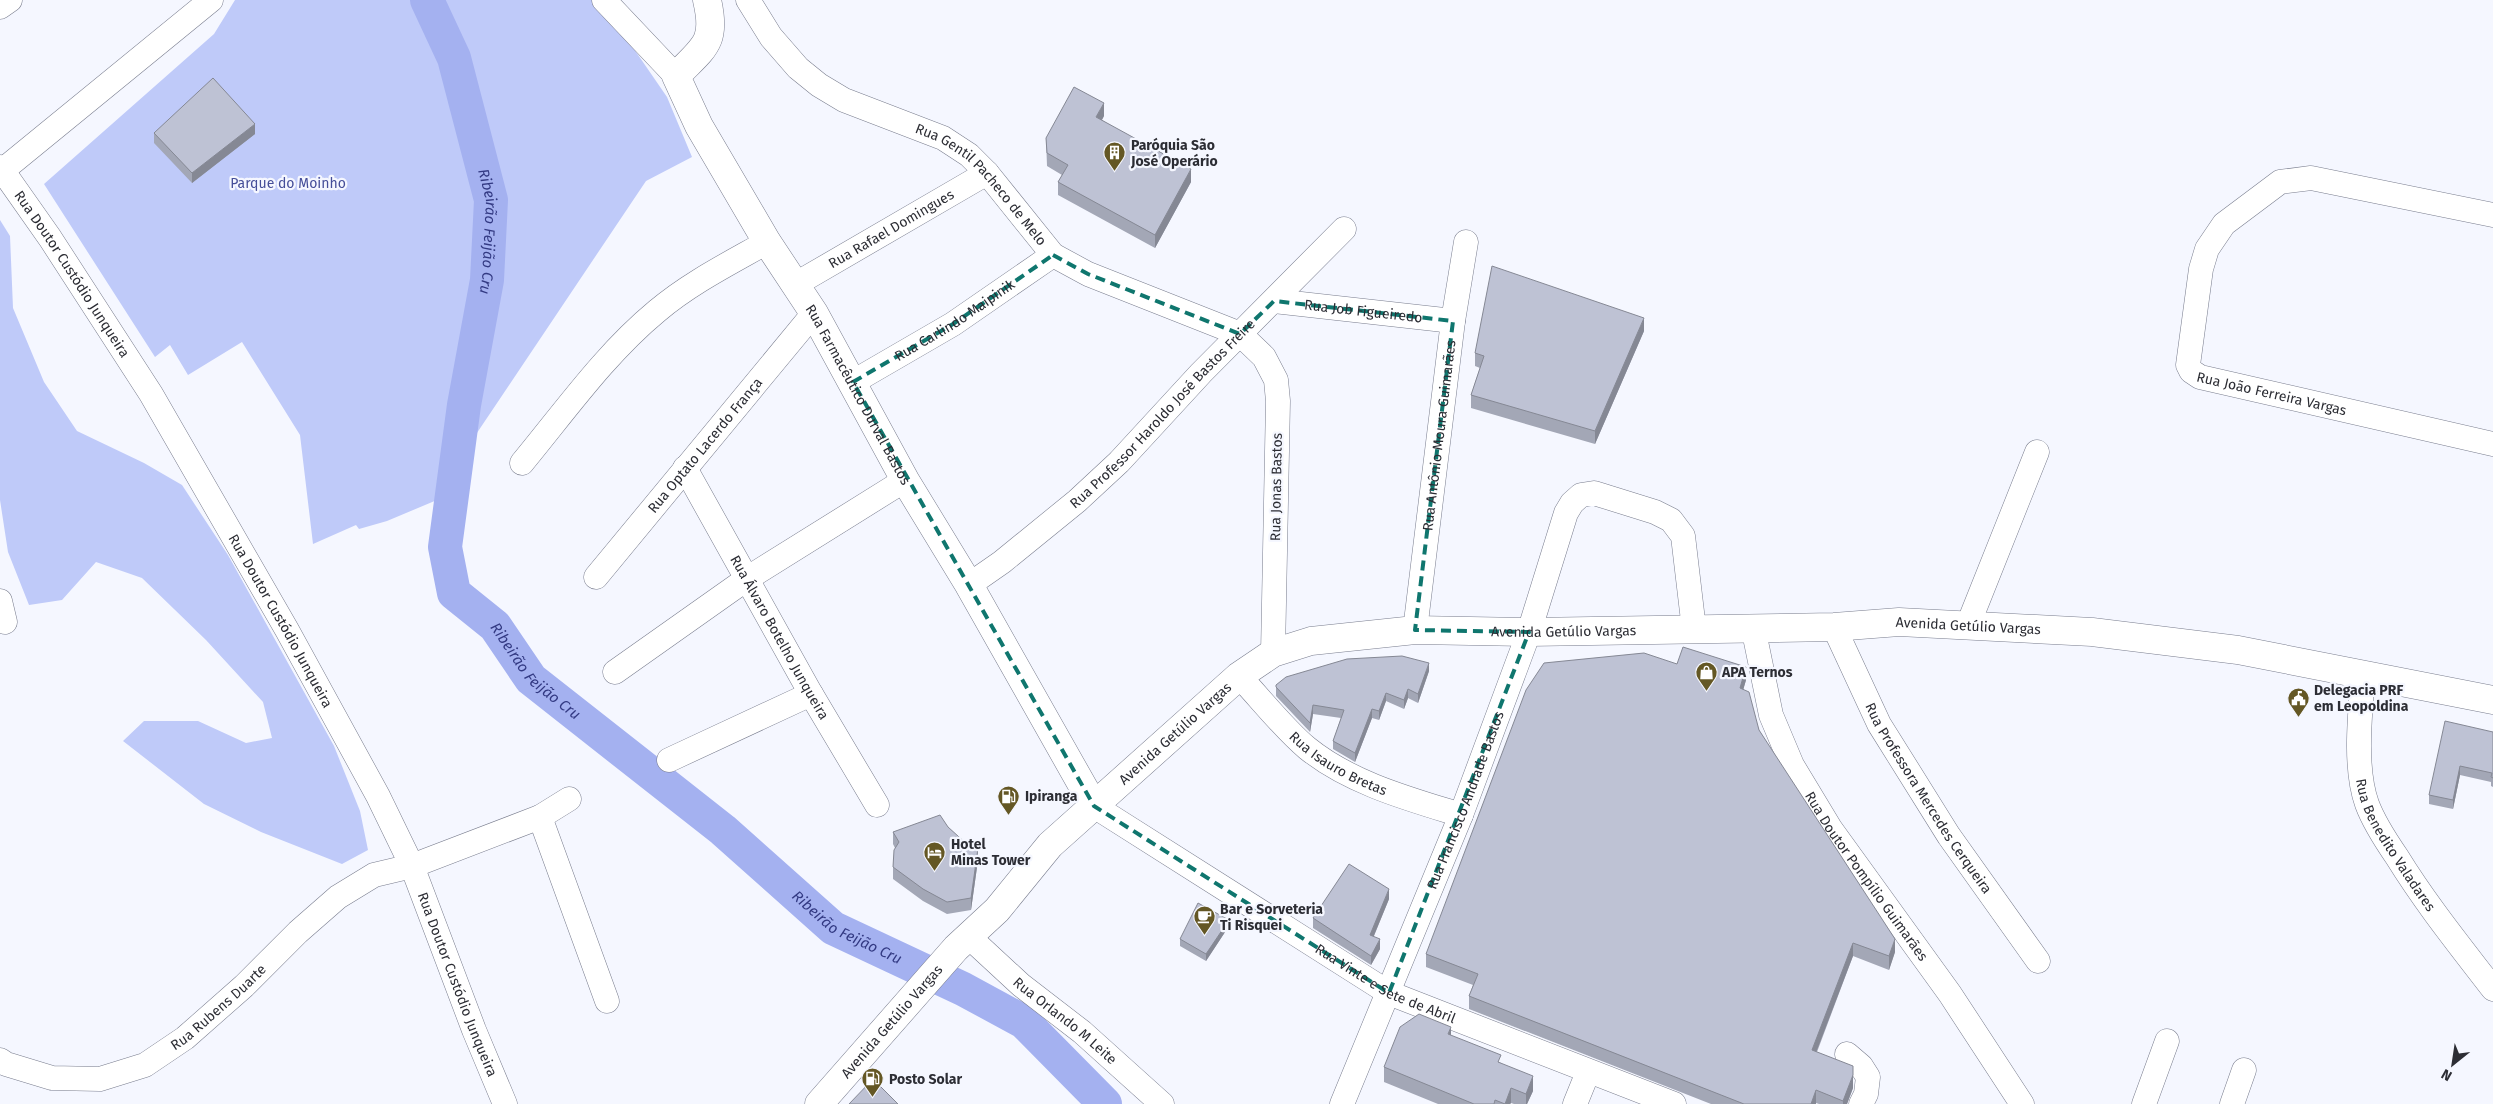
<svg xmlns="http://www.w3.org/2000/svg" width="2493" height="1104" viewBox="0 0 2493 1104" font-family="'Fira Sans',sans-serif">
<rect width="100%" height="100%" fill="#f5f7ff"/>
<path fill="#bfcaf9" d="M235,0H595L623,33L667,97L692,157L646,181L444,482L437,500L387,521L359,529L356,525L313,544L300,435L242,342L188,375L170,345L155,357L44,184L214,34Z
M0,220L10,236L13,308L44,382L77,431L144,463L182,485L228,555L334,746L360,811L368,850L342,864L261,832L204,804L123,741L144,721H198L246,743L272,738L263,702L206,640L142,578L96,562L62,600L29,605L8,552L0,500Z"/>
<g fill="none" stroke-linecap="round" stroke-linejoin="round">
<path stroke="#a4b1f0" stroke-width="34" id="s1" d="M427,0L454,58L491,200L487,280L464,405L445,547L454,593L495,626L531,679L723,830L833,928L963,989L1024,1022L1105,1104"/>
<defs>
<g id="minor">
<path d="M604,0L676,76"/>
<path id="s2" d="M748,0L771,37L798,68L819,85L844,100L943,138L969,155L987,173L1053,255L1088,274L1240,334L1264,357L1276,380L1278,401L1273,653"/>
<path d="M0,7L10,0"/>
<path id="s3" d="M0,167L50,238L151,394L287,630L378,796L412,866L474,1030L505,1104"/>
<path d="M3,170L211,0"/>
<path id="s4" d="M2493,215L2311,178L2280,182L2224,224L2207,249L2201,269L2188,365L2191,371L2200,377L2493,444"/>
<path id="s5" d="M796,284L987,173"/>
<path id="s6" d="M1274,301L1453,321"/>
<path id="s7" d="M853,382L953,324L1053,255"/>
<path d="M522,463C565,411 605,354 657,311C690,283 730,263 767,242"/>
<path id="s8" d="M685,468L811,694L877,805"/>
<path id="s9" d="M596,577L814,313"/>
<path id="s10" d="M969,585L1002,562L1077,501L1119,462L1201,373L1344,229"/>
<path d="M0,601L5,622"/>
<path d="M1968,625L2037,452"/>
<path id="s11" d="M1753,627L1771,715L1792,765L1830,828L1950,994L2022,1104"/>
<path id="s12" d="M1834,627L1879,724L1949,836L2038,961"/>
<path id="s13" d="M1415,630L1453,321L1466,242"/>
<path d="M615,672L748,578L905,480"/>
<path id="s14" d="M1239,676C1260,698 1284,729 1307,748C1350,783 1409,799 1461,815"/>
<path id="s15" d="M2363,676C2360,714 2354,768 2367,804C2374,823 2386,841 2397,857C2426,904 2460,946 2493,989"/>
<path d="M669,760L811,694"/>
<path id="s16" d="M1094,806L1389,993L1674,1104"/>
<path d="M540,817L607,1001"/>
<path id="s17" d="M968,936L1021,985L1082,1032L1162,1104"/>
<path d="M1847,1054L1861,1066L1868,1077L1866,1094L1861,1104"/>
<path id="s18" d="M0,1060L6,1064L52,1078L100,1079L145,1065L185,1038L244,986L298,932L338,897L374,875L412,866L540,817L569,799"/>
<path id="s19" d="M1342,1104L1461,815L1529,632L1566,513L1572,503L1581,495L1594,493L1655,512L1671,520L1683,536L1694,629"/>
<path d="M1575,1104L1588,1072"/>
<path d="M2144,1104L2167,1041"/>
<path d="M2232,1104L2244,1070"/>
</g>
<g id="major">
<path id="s20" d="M707,0C717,43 704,47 676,76L699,126L767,242L814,313L905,480L969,585L1094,806"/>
<path id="s21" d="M819,1104L956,948L997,910L1050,845L1239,676L1273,653L1311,641L1415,630L1529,632L1834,627L1899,622L2092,632L2238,650L2493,700"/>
</g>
</defs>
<use href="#minor" stroke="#797d8e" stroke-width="25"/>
<use href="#major" stroke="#797d8e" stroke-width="29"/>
<use href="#minor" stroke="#fff" stroke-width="24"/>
<use href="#major" stroke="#fff" stroke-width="28"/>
</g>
<path fill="#a3a7b6" d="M1104,116L1102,120L1191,182L1155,248L1058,195V182L1062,175L1047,166L1046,138Z
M154,133L255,134L192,183L154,143Z
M1644,331L1595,444L1471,408V395L1480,368L1475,366V353Z
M1677,664L1746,680L1743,690L1759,730L1895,952L1889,970L1853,956L1817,1052L1853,1088L1847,1104H1819L1816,1103V1104H1711L1469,1009V996L1473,985L1426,967V954Z
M1429,671L1418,703L1408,698L1404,709L1386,701L1379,720L1372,718L1355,762L1333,749V741L1341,718L1313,714L1310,732L1276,696V687Z
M2493,732V787L2491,786V782L2460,775L2453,809L2429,804V795Z
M948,827L978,860L971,910L947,914L923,901L893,879V867L895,848L893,844V832Z
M1389,899L1374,936L1380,949L1371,965L1313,928V918Z
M1229,926L1206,961L1180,946V939Z
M1451,1036L1501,1063L1533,1091L1527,1104H1514L1511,1103L1510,1104H1438L1384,1082V1067Z"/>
<path fill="#858894" d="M1104,103V116L1096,130V117Z
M255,124V134L192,183V173Z
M1191,169V182L1155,248V235Z
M1644,318V331L1595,444V431Z
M1429,663V671L1418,703V694Z
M1746,667V680L1740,701V688Z
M1408,689V698L1404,709V700Z
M1386,693V701L1379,720V711Z
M1313,705V714L1310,732V723Z
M1372,709V718L1355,762V753Z
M2460,766V775L2453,809V800Z
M978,848V860L971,910V898Z
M1389,889V899L1370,945V935Z
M1229,920V926L1206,961V954Z
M1380,939V949L1371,965V956Z
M1895,939V952L1889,970V956Z
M1853,943V956L1812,1063V1050Z
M1451,1027V1042L1448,1034Z
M1853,1075V1088L1847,1104H1843V1101Z
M1533,1076V1091L1527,1104H1526V1094Z
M1511,1088V1103L1510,1104H1505Z
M1816,1090V1104H1811Z"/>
<path fill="#bec2d4" stroke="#858894" d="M213,78L255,124L192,173L154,133Z
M1074,87L1104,103L1096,117L1191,169L1155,235L1058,182L1068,165L1047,153L1046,138Z
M1492,266L1644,318L1595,431L1471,395L1484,356L1475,353Z
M1683,647L1746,667L1740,688L1749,692L1759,730L1895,939L1889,956L1853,943L1812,1050L1853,1066V1075L1843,1101L1816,1090L1811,1104H1744L1469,996L1478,974L1426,954L1526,690L1544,663L1644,653L1677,664Z
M1402,656L1429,663L1418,694L1408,689L1404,700L1386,693L1379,711L1372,709L1355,753L1333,741L1344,710L1313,705L1310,723L1276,687V685L1286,677L1347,659Z
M2445,721L2493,732V778L2491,777L2492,773L2460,766L2453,800L2429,795Z
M940,815L948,827L969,846L978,848L971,898L947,902L923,889L893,867L894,850L899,842L893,832Z
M1349,864L1389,889L1370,935L1380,939L1371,956L1313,918Z
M1198,903L1229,920L1206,954L1180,939Z
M1419,1014L1451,1027L1448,1034L1501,1055L1498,1062L1533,1076L1526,1094L1511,1088L1505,1104L1495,1100L1494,1104H1474L1384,1067L1400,1027Z
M873,1079L898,1104H849Z"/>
<path fill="none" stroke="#0f766e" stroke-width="4" stroke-dasharray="10 6" stroke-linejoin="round" d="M1053,255L1088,274L1240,334L1274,301L1453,321L1415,630L1529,632L1389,993L1094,806L853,382L953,324Z"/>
<defs>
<symbol id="building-pin" viewBox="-11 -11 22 30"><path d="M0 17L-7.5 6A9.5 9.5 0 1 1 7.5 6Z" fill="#645724" stroke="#f5f7ff"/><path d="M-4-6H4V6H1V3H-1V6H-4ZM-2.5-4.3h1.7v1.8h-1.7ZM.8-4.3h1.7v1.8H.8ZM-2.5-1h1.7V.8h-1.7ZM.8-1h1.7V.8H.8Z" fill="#fff"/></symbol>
<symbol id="shop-pin" viewBox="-11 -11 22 30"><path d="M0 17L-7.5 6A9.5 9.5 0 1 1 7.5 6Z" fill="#645724" stroke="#f5f7ff"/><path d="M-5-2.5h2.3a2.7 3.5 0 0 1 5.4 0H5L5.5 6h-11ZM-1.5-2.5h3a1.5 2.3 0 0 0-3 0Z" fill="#fff"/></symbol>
<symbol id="civic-pin" viewBox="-11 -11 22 30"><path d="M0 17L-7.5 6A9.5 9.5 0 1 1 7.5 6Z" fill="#645724" stroke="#f5f7ff"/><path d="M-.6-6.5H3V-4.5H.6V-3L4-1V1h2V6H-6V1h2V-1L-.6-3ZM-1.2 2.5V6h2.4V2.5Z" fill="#fff"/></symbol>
<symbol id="fuel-pin" viewBox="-11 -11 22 30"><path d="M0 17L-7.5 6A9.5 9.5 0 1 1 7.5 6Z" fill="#645724" stroke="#f5f7ff"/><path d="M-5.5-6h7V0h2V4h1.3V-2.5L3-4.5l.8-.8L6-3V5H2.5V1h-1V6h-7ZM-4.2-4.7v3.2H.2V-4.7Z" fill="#fff"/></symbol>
<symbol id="hotel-pin" viewBox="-11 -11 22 30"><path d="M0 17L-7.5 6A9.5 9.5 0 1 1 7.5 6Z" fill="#645724" stroke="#f5f7ff"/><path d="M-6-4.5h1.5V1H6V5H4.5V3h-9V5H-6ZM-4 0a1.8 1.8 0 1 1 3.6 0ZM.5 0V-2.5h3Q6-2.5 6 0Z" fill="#fff"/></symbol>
<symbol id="cafe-pin" viewBox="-11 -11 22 30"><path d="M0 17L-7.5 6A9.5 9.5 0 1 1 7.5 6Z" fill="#645724" stroke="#f5f7ff"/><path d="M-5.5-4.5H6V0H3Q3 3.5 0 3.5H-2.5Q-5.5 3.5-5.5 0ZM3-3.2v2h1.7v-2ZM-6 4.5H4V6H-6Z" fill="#fff"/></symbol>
</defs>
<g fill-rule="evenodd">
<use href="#building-pin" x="1102" y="140" width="25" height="34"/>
<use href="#shop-pin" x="1694" y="660" width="25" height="34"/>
<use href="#civic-pin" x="2286" y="686" width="25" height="34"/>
<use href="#fuel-pin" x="996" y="784" width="25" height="34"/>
<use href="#hotel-pin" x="922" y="840" width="25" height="34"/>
<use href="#cafe-pin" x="1192" y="904" width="25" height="34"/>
<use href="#fuel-pin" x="860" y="1066" width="25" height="34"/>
</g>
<g text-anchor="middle" stroke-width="4.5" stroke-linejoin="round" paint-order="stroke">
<g font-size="14" font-weight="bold" fill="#2c2d34" stroke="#f5f7ff" text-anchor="start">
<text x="1131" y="150">Paróquia São<tspan x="1131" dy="16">José Operário</tspan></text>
<text x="1722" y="677">APA Ternos</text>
<text x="2314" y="695">Delegacia PRF<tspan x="2314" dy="16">em Leopoldina</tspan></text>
<text x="1025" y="801">Ipiranga</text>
<text x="951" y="849">Hotel<tspan x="951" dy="16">Minas Tower</tspan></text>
<text x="1220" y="914">Bar e Sorveteria<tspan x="1220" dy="16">Ti Risquei</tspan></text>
<text x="889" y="1084">Posto Solar</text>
</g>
<g font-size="14" fill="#454e99" stroke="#f5f7ff">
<text x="288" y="188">Parque do Moinho</text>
</g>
<g font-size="14" fill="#2c2d34" stroke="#f5f7ff">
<text dy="5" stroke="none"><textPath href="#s2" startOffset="306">Rua Gentil Pacheco de Melo</textPath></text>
<text dy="5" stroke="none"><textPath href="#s5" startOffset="110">Rua Rafael Domingues</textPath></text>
<text dy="5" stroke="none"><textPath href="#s3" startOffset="129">Rua Doutor Custódio Junqueira</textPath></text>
<text dy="5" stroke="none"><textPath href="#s6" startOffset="90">Rua Job Figueiredo</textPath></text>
<text dy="5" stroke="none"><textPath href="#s7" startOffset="119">Rua Carlindo Maipinik</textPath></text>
<text dy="5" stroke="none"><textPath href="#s4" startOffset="526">Rua João Ferreira Vargas</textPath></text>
<text dy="5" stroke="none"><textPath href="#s20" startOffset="456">Rua Farmacêutico Durval Bastos</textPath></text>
<text dy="5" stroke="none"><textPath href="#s10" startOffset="259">Rua Professor Haroldo José Bastos Freire</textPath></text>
<text dy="5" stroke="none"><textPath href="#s13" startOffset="196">Rua Antônio Moura Guimarães</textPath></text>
<text dy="5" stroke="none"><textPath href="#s9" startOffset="171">Rua Optato Lacerdo França</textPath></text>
<text transform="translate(1276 487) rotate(-89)" y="5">Rua Jonas Bastos</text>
<text dy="5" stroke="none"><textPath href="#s3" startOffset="534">Rua Doutor Custódio Junqueira</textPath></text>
<text dy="5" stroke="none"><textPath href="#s21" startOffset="1340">Avenida Getúlio Vargas</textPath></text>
<text dy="5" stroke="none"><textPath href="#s21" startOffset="935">Avenida Getúlio Vargas</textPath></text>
<text dy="5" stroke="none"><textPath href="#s8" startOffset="194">Rua Álvaro Botelho Junqueira</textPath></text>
<text dy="5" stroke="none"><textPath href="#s21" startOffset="515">Avenida Getúlio Vargas</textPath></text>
<text dy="5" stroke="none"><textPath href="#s14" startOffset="134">Rua Isauro Bretas</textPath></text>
<text dy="5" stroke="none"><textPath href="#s12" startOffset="196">Rua Professora Mercedes Cerqueira</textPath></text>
<text dy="5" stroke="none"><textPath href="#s19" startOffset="328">Rua Francisco Andrade Bastos</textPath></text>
<text dy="5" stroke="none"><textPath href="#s15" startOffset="178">Rua Benedito Valadares</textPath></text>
<text dy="5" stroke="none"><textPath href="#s11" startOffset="278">Rua Doutor Pompílio Guimarães</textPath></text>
<text dy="5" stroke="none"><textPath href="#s16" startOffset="342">Rua Vinte e Sete de Abril</textPath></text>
<text dy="5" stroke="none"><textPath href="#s3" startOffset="939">Rua Doutor Custódio Junqueira</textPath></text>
<text dy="5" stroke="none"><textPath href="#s18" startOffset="244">Rua Rubens Duarte</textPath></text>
<text dy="5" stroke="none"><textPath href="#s17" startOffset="129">Rua Orlando M Leite</textPath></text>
<text dy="5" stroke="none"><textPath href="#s21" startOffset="110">Avenida Getúlio Vargas</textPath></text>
</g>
<g font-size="15" font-style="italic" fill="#333a83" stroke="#f5f7ff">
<text dy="5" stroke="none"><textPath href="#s1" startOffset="242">Ribeirão Feijão Cru</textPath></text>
<text dy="5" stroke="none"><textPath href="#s1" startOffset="722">Ribeirão Feijão Cru</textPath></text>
<text dy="5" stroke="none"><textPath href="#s1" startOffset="1128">Ribeirão Feijão Cru</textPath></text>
</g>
</g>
<g transform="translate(2453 1064) rotate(210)" stroke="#f5f7ff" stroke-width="4" paint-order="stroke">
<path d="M0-4L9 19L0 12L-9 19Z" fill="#2c2d34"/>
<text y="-8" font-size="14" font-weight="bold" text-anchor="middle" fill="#2c2d34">N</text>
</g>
</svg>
